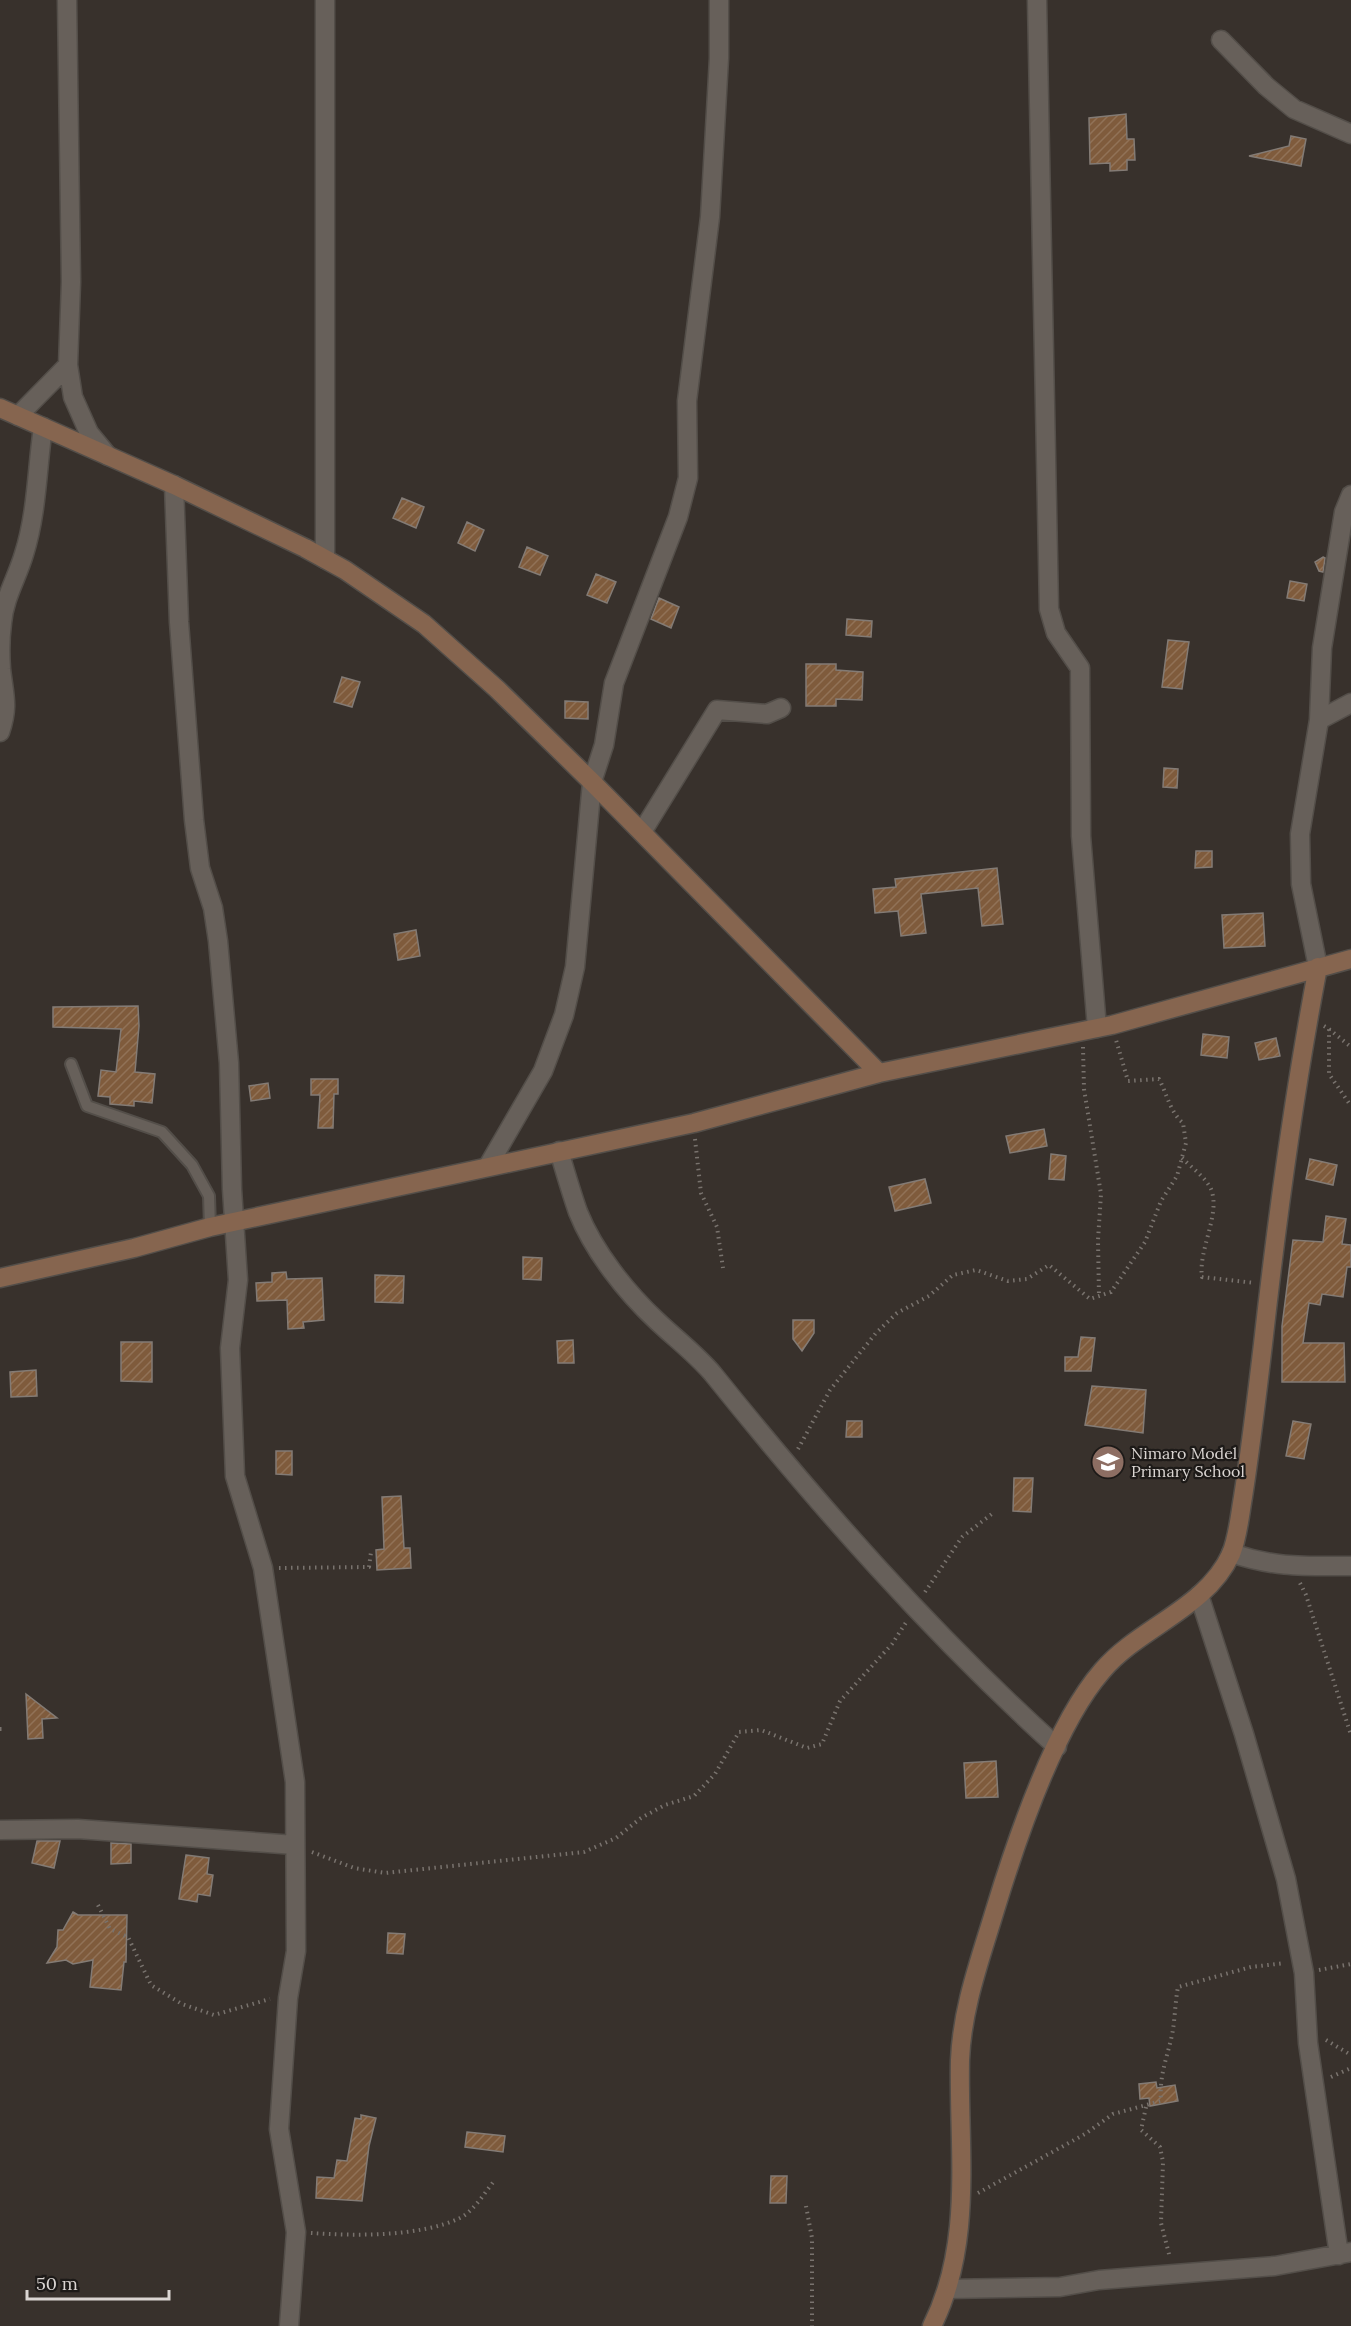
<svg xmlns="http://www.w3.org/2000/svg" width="1351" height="2326" viewBox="0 0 1351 2326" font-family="Lora,serif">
<defs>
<pattern id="building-hatch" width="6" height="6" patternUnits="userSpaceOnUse" patternTransform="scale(1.5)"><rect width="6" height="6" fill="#7f5b3c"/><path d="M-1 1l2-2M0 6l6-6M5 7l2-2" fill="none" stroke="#917257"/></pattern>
</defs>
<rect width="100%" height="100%" fill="#38312c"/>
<path fill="url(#building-hatch)" stroke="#837b75" stroke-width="1.5" d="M1126,114L1127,139H1134L1135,160H1127V170L1110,171V163L1090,164L1089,118Z
M1291,136L1306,139L1301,166L1249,156L1289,146Z
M402,498L424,507L416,528L393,518Z
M467,522L484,530L475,551L458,543Z
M527,547L548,556L540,575L519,567Z
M1323,557L1325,558L1323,572L1319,571L1315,562Z
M596,574L616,582L607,603L587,595Z
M1290,581L1307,584L1304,601L1287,598Z
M659,598L679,607L671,628L651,619Z
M847,619L872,621L871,637L846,635Z
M1168,640L1189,642L1182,689L1162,687Z
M806,664H836V670L863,672L862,700L836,699V706H806Z
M342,677L360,682L352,707L334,702Z
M565,701L588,702V719L565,718Z
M1164,768L1178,769L1177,788L1163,787Z
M1196,851H1212V867L1195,868Z
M997,868L1003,924L982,926L978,888L921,894L926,933L901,936L898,911L875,913L873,889L896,887L895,879Z
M1263,913L1265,946L1224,948L1222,915Z
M416,930L420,956L398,960L394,934Z
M138,1006L139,1026L135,1072L155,1074L152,1103L134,1101V1106L110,1104V1097L98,1096L101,1070L116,1072L121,1029L53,1027V1007Z
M1203,1034L1229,1037L1227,1058L1201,1055Z
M1276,1038L1280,1056L1259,1060L1255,1043Z
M311,1079H338V1094H334L333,1128H318L320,1095H311Z
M268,1083L270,1098L251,1101L249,1086Z
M1044,1129L1047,1146L1010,1153L1006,1136Z
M1051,1154L1066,1156L1064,1180L1049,1179Z
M1310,1159L1337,1165L1333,1185L1306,1179Z
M925,1179L931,1203L895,1211L889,1187Z
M1326,1216L1346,1219L1342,1244L1351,1245V1267H1347L1343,1297L1322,1294L1320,1305L1309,1303L1303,1343H1344L1345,1382H1282V1326L1293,1240L1323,1242Z
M523,1257L542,1258L541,1280L523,1279Z
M286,1272L287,1279L322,1278L324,1320L303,1322L304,1328L288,1329L287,1300L257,1301L256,1283L272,1282V1273Z
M375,1275L404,1276L403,1303L375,1302Z
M793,1320H814V1333L802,1351L793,1339Z
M1081,1337L1095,1338L1091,1371H1065V1357H1078Z
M573,1340L574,1363H558L557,1341Z
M121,1342H152V1382L121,1381Z
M36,1370L37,1396L11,1397L10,1372Z
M1092,1386L1146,1390L1143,1433L1085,1425Z
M847,1421H862V1437H846Z
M1293,1421L1311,1424L1304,1459L1286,1456Z
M276,1451H292V1475L276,1474Z
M1014,1478H1033L1031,1512L1013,1511Z
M401,1496L404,1548H410L411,1568L377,1570L376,1550L384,1549L382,1497Z
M26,1694L57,1718L42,1719L43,1738L28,1739Z
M996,1761L998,1797L966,1798L964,1763Z
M37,1841H60L54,1868L32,1863Z
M111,1843L131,1844V1863L111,1864Z
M186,1855L209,1858L207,1874L213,1875L210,1896L198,1894L197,1902L179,1899Z
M73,1912L78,1915H127L126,1962H124L121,1990L90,1987L93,1960L73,1964L66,1960L47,1963L57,1947L58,1930H63Z
M388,1933L405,1934L403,1954L387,1953Z
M1156,2082L1157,2088L1175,2085L1178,2101L1150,2106L1149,2098L1140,2099L1139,2084Z
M361,2115L376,2118L369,2146L362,2201L316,2198L317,2177L334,2178L337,2160L347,2161L355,2118L361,2119Z
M467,2132L505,2136L503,2152L465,2147Z
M771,2176H787L786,2203H770Z"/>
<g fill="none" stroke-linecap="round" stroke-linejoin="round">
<defs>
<path id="lane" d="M71,1064L87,1106L162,1132L192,1165L209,1196L210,1227"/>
<path id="street" d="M67,0L71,282L68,365L73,397L89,433L108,456
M1037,0L1049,609L1056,633L1080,668L1081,836L1097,1028
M1221,40L1266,86L1294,109L1351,134
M18,416L68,365
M174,485L179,622L194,820L200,868L213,908L218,941L229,1063L232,1189L238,1280L230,1348L235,1476L263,1568L295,1782L296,1951L288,1998L279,2129L296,2232L289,2326
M325,559V0
M1319,720L1351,703
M0,732C9,706 4,695 1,669C0,655 0,638 2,623C4,598 17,578 24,554C37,513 37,469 43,427
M642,832L717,710L767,714L781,708
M1318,967L1301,884L1300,834L1319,720L1322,648L1344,512L1351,495
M559,1151C565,1171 571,1192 578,1212C594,1252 626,1292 657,1321C676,1339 696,1354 713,1374C819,1506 931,1633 1057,1747
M488,1166L543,1071L564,1015L575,967L592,782L604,745L614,683L678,517L688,478L687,401L710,217L719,58V0
M1231,1553C1276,1568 1305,1566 1351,1566
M1199,1595L1244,1734L1286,1879L1304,1973L1308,2043L1339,2255
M0,1830L78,1829L295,1845
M947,2289L1060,2287L1099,2280L1275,2266L1351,2252"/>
<path id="secondary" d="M0,408L174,485L305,548L345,570L424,624L497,689L592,782L879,1073
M0,1278L134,1248L210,1227L694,1123L879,1073L1112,1025L1351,959
M932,2326C974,2242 958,2149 960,2060C962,2008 980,1960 995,1910C1016,1841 1055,1725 1102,1671C1139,1627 1206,1609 1231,1554C1238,1537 1240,1514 1243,1497C1251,1446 1257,1395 1263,1344C1277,1218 1294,1092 1318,967"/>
</defs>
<use href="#lane" stroke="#534e49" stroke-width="14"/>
<use href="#street" stroke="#534e49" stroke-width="21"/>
<use href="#secondary" stroke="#534e49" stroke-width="21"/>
<path stroke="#79736e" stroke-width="4" stroke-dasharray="1.5 4.5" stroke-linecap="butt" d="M1324,1026L1329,1029V1074L1351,1106
M1329,1029L1351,1047
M1083,1047L1084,1089L1101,1194L1098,1240L1099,1296
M695,1139L701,1193L717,1227L723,1268
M1182,1158C1191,1167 1206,1178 1211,1189C1221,1214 1198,1250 1202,1277L1255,1283
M798,1449L830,1390L876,1333L897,1313L929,1296L953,1275L976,1270L1008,1281L1027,1279L1049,1265L1090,1299L1111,1292L1145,1242L1161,1201L1177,1176L1186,1143L1183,1123C1170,1112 1167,1094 1159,1079L1128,1081L1116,1040
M279,1568L369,1567L371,1552
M1300,1583L1306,1595L1351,1735
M925,1592L962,1537L993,1513
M0,1729H4
M312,1852L354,1868L385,1873L584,1852L616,1838L641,1818L665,1805L694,1796L715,1774L739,1732L761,1730L807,1748L822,1744L840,1701L892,1644L907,1621
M98,1905L110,1929L128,1937L151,1985L182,2004L214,2015L270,1999
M1319,1970L1351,1964
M1326,2040L1351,2055
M1331,2077L1351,2068
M1146,2107L1141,2130L1160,2147L1163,2162L1161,2223L1170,2258
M978,2193L1085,2134L1113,2114L1161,2101C1159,2076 1167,2058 1172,2035C1175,2020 1175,2003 1178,1987L1251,1967L1285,1963
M806,2206L812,2238V2326
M311,2233C355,2236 420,2237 460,2218C474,2211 485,2192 495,2180"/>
<use href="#lane" stroke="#67605a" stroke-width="10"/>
<use href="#street" stroke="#67605a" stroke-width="18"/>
<use href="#secondary" stroke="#86654f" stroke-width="18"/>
</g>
<defs>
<symbol id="school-disc" viewBox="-11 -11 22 22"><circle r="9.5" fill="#8d6e63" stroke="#1d1a18"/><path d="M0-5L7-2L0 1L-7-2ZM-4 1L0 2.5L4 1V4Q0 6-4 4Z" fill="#fff"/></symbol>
</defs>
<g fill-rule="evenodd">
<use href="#school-disc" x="1089" y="1443" width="38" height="38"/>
</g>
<g text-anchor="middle" stroke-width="4.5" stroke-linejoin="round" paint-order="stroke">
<g font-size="16" fill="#dad5d2" stroke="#1d1a18" text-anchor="start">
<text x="1131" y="1459">Nimaro Model<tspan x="1131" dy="18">Primary School</tspan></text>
</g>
</g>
<path d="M27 2290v9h142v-9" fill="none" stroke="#dad5d2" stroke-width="3"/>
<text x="36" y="2290" font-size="18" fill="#dad5d2" stroke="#1d1a18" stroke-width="4.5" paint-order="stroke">50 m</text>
</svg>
